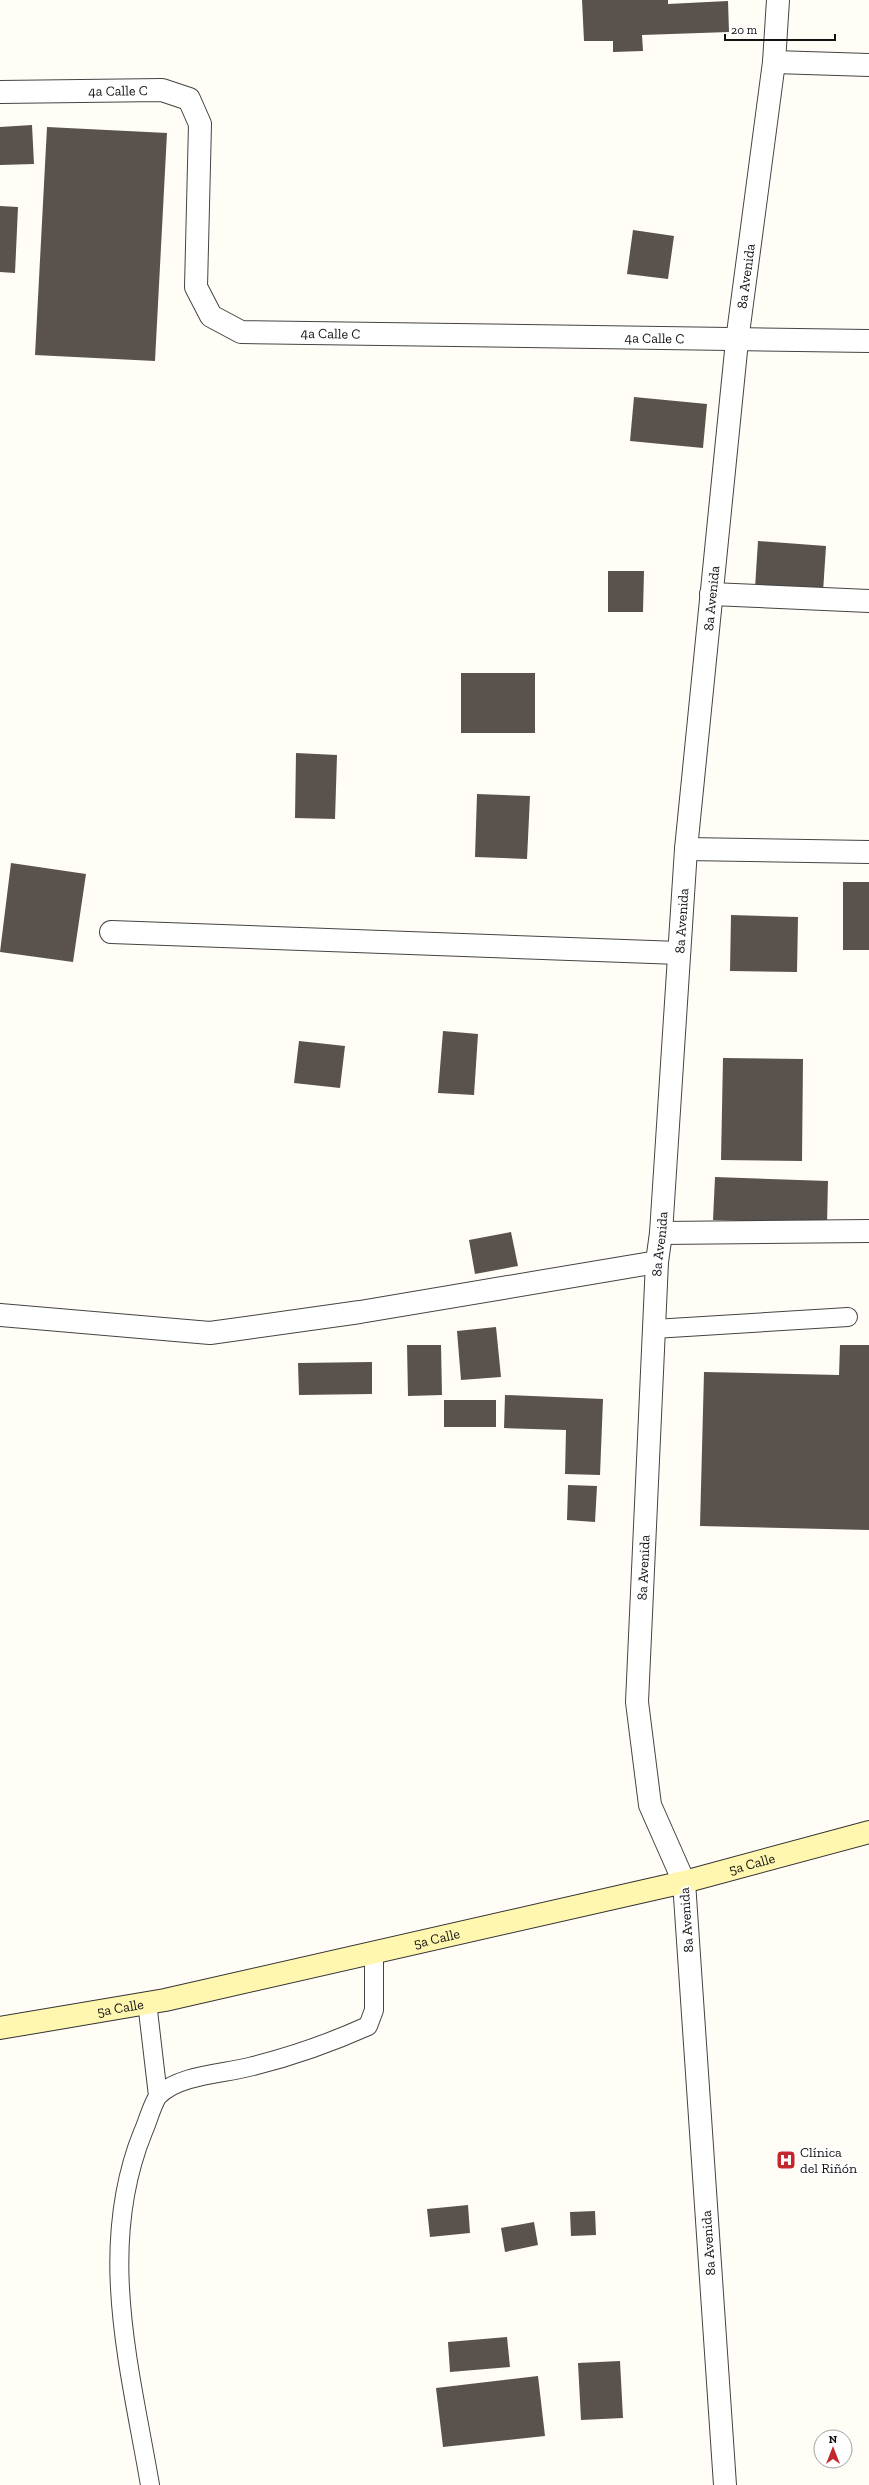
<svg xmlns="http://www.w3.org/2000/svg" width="869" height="2485" viewBox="0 0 869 2485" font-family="'Zilla Slab',serif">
<rect width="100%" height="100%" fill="#fffdf5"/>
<path fill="#5a524d" d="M582,0H668V4L728,1L729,32L642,35L643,51L613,52V41H584Z
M32,125L34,164L0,165V127Z
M47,127L167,133L155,361L35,355Z
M0,206L18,207L15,273L0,272Z
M633,230L674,236L668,279L627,274Z
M634,397L707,404L703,448L630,441Z
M758,541L826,546L823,592L755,588Z
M608,571H644L643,612H608Z
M461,673H535V733H461Z
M296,753L337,755L335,819L295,818Z
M477,794L530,796L527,859L475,857Z
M11,863L86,874L73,962L0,952Z
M843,882H869V950H843Z
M731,915L798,917L797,972L730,971Z
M443,1031L478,1034L474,1095L438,1093Z
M299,1041L345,1046L340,1088L294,1083Z
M723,1058L803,1059L802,1161L721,1160Z
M715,1177L828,1181L827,1224L713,1220Z
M511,1232L518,1266L475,1274L469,1240Z
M496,1327L501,1377L461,1380L457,1331Z
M407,1345H441L442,1395L408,1396Z
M840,1345H869V1530L700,1526L704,1372L839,1375Z
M372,1362V1394L299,1395L298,1363Z
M505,1395L603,1399L600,1475L565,1474L566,1430L504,1428Z
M444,1400H496V1427H444Z
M568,1485L597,1486L595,1522L567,1520Z
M468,2205L470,2233L430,2237L427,2209Z
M595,2211L596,2235L571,2236L570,2212Z
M534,2222L538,2245L505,2252L501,2228Z
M507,2337L510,2367L450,2372L448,2342Z
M620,2361L623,2418L581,2420L578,2363Z
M538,2376L545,2436L443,2447L436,2388Z"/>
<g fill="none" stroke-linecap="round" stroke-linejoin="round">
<defs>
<path id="service" d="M654,1329L848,1317
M147,2002L158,2096
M150,2485C130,2368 96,2248 143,2132C147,2124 153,2101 159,2095C181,2074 225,2074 253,2066C293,2056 330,2043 368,2026L374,2010V1953"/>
<g id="minor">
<path d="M774,62L869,65"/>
<path id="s1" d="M0,92L162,90L189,99L200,124L196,287L211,316L241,332L869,341"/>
<path d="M711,594L869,601"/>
<path d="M686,849L869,852"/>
<path d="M111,932L679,953"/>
<path d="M661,1233L869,1231"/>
<path d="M0,1315L210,1333L360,1312L657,1262"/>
<path id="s2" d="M725,2485L684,1882L650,1805L637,1702L657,1262L661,1233L686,849L737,341L774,62L778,0"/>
</g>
<g id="secondary">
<path id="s3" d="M0,2028L165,2000L684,1882L869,1832"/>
</g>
</defs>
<use href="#service" stroke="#444" stroke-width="20"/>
<use href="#minor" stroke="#444" stroke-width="24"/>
<use href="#secondary" stroke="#333" stroke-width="24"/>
<use href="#service" stroke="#fff" stroke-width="18"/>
<use href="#minor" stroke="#fff" stroke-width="22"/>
<use href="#secondary" stroke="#fff6b0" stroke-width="22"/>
</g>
<defs>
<symbol id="hospital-square" viewBox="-11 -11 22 22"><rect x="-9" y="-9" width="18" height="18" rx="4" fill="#c4262e" stroke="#fff"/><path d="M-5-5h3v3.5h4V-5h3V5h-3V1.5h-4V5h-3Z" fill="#fff"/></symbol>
</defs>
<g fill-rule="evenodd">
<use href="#hospital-square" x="775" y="2149" width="22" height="22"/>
</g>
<g text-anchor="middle" stroke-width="4" stroke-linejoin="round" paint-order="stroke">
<g font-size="14" fill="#111" stroke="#fff">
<text dy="5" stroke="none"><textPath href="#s1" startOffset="118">4a Calle C</textPath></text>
<text dy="5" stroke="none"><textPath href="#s2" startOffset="2223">8a Avenida</textPath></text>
<text dy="5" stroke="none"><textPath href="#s1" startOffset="537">4a Calle C</textPath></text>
<text dy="5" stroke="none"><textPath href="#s1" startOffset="861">4a Calle C</textPath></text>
<text dy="5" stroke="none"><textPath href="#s2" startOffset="1899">8a Avenida</textPath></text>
<text dy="5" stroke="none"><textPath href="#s2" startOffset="1575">8a Avenida</textPath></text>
<text dy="5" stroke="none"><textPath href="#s2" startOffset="1251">8a Avenida</textPath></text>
<text dy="5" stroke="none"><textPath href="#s2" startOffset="927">8a Avenida</textPath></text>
<text dy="5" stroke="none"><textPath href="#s3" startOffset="770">5a Calle</textPath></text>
<text transform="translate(686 1920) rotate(-94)" y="5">8a Avenida</text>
<text dy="5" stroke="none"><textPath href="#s3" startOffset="446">5a Calle</textPath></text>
<text dy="5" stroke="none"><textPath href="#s3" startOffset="122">5a Calle</textPath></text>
<text transform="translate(708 2243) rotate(-94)" y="5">8a Avenida</text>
</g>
<g font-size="14" fill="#111" stroke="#fff" text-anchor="start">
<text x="800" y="2157">Clínica<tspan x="800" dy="16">del Riñón</tspan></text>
</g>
</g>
<g transform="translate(833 2449)"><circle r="19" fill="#ffffff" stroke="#a0a0a0"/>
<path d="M0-3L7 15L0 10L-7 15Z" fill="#c4262e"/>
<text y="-6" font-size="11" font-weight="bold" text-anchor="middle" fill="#111111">N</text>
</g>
<path d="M725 34v6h110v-6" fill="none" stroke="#111111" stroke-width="2"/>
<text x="731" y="34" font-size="12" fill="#111111" stroke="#ffffff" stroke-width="3" paint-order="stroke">20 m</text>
</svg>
